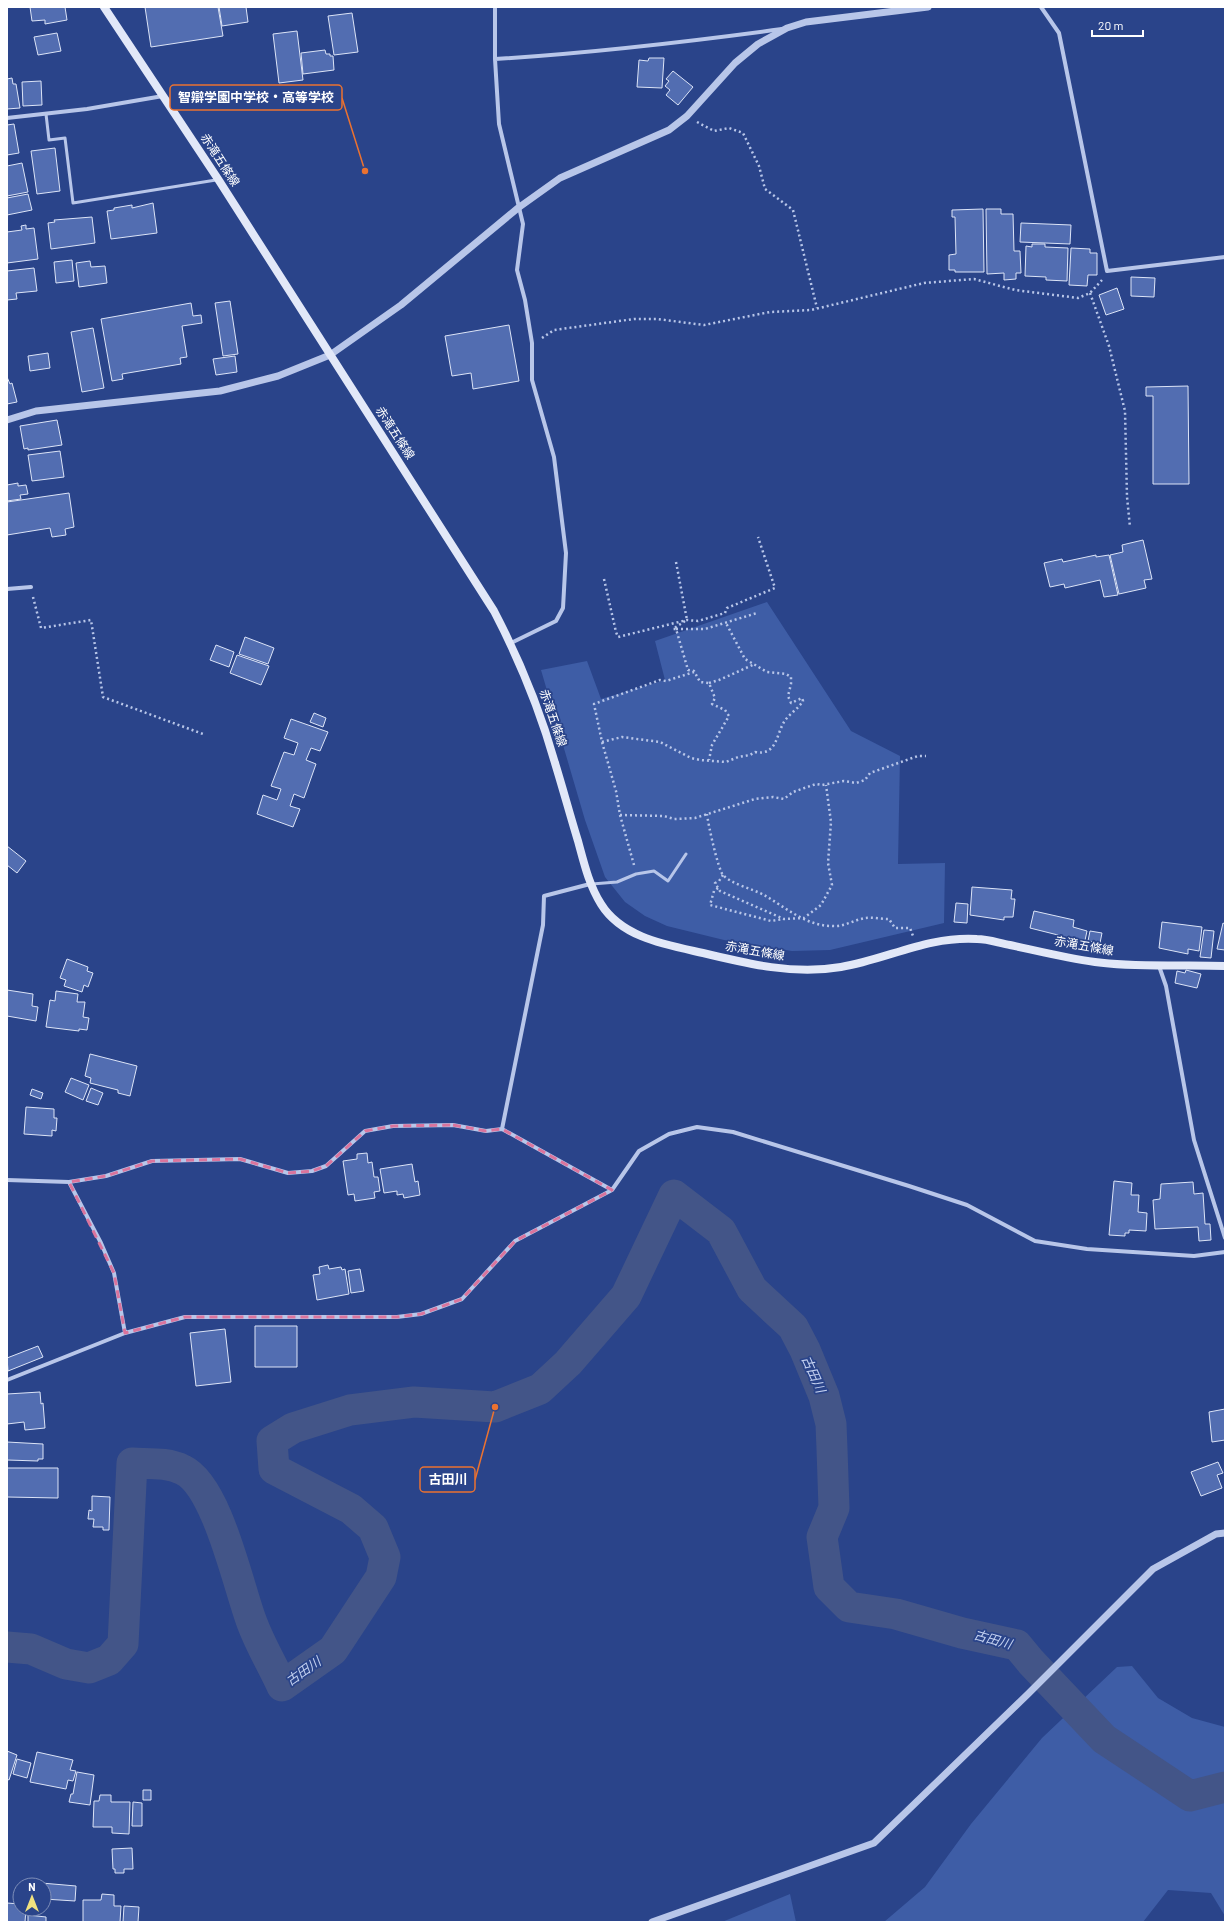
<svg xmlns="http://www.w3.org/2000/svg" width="1232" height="1929" viewBox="0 0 1232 1929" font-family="Barlow,'Noto Sans JP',sans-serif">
<rect width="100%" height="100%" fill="#2a448a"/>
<path fill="#3e5da6" d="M767,602L851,731L900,756L898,864L945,863L944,923L830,950L792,951L724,940L667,926L645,916L625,902L605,877L585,820L541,670L587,661L601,699L665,680L655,641Z
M1132,1666L1158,1698L1192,1718L1225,1727V1916L1211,1893L1168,1890L1143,1922H884L925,1887L971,1824L1042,1738L1117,1667Z
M790,1894L796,1922H722Z"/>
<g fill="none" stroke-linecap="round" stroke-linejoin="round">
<path stroke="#435588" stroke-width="31" d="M7,1647L31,1649L66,1664L89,1668L109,1660L123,1644L132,1463C149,1464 167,1462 183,1470C217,1486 238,1585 251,1620C259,1643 272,1664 282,1686L333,1650L381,1577L385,1557L373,1528L351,1509L274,1469L272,1441L293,1428L350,1410L414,1402L495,1407L540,1389L568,1363L626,1296L674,1195L721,1231L752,1289L793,1327L805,1350L824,1396L831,1424L832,1449L834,1508L822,1537L829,1587L849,1607L896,1614L962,1633L1017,1645L1031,1662L1104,1739L1190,1796L1225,1787"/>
</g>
<path fill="#526db1" stroke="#dce4f7" d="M30,7H65L67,20L45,24V20L32,21Z
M145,7H218L223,36L151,47Z
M219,7H246L248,22L222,26Z
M352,13L358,52L334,55L328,16Z
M297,31L303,80L279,83L273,34Z
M57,33L61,51L38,55L34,37Z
M325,50L326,54H330V56H333L334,70L303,74L301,53Z
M649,58H664L662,88L637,87L639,60L648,61Z
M673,71L693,87L678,105L666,95L670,90L665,86L669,81L666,79Z
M12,78L13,84H16L20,108L7,109V79Z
M41,81L42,105L23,106L22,82Z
M14,124L19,153L7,155V125Z
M55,148L60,191L37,194L31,151Z
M22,163L28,192L7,196V166Z
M28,194L32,210L7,215V198Z
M153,203L157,233L111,239L107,211L114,210V208L132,205V208Z
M983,209L984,272H955V270H949V255L956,254L955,217H952V210Z
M986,209H1001V214H1013L1014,251H1020L1021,273H1016V279L1004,280V273L987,274Z
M92,217L95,243L51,249L48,223L55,222L54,220Z
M1021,223L1071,225L1070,244L1020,242Z
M26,225V229L34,228L38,259L7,263V232L22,230L21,226Z
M1032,244H1045V247L1068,248L1067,281L1046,280V277L1025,276L1026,246L1032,247Z
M1071,248L1090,249V253H1097V275H1088L1087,286L1069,285Z
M72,260L74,281L56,283L54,262Z
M90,261L91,267L105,266L107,283L79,287L76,263Z
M34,268L37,291L16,293L17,299L7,300V271Z
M1131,277L1155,278L1154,297L1131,296Z
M1117,288L1124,309L1106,315L1099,295Z
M230,301L238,354L223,356L215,303Z
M191,303L193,316L201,315L202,323L182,326L187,357L180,358L181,364L122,374L123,379L112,381L101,319Z
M509,325L519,381L473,389L471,373L452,376L445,336Z
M93,328L104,388L82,392L71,332Z
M48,353L50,368L30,371L28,356Z
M235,356L237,372L216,375L213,359Z
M7,377L10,384L12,383L17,402L7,404Z
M1188,386L1189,484H1153V396H1146V387Z
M57,420L62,445L28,450V448L24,449L20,426Z
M60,451L64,477L32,481L28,455Z
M18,483V486L26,485L28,494L20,495L21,499L7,501V485Z
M69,493L74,527L65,529L66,535L52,537L50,528L7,535V502Z
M1143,540L1152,579L1144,580L1146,588L1119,594L1110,555L1123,552L1122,545Z
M1096,555V557L1109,555L1118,595L1104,597L1100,580L1065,588L1064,584L1050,587L1044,563L1062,559L1063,562Z
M245,637L274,648L268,664L239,654Z
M216,645L234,652L229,667L210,660Z
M237,655L269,666L261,685L230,673Z
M314,713L326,718L323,727L310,722Z
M291,719L328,732L320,751L311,748L306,760L316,764L304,798L294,794L290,806L300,809L293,827L257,814L263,795L277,800L281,789L271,786L284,752L294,755L298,743L284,738Z
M7,846L26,861L17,873L7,865Z
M972,887L1012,890L1011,899H1015L1013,917H1004V920L970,915Z
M956,903L968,904L967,923L954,922Z
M1034,911L1074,920L1073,927L1087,931L1084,945L1057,939L1058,935L1030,928Z
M1162,922L1202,927L1199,951L1188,949V954L1159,948Z
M1223,923L1225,924V950L1217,949Z
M1204,930L1214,931L1211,958L1200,957Z
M1090,931L1102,933L1100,943L1088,941Z
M67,959L88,967L87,971L93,973L88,987L84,985L82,992L64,986L66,980L60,978Z
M1186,970L1201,974L1197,988L1175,983L1177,971L1185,973Z
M7,990L33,994L32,1006L38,1007L36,1021L7,1016Z
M56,991L78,994L77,1002H85L83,1017L89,1018L87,1030L79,1029V1031L46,1027L50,1000L55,1001Z
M90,1054L137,1066L130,1096L118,1093V1090L90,1083L91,1078L85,1076Z
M71,1078L89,1085L83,1100L65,1092Z
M91,1088L103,1093L98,1105L86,1101Z
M32,1089L43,1093L41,1099L30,1095Z
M26,1107L54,1109V1118H57L56,1131L52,1130V1136L24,1134Z
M367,1153L368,1163L372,1162L374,1177H378L380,1191L374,1192L375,1198L355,1201L354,1194L348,1195L343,1161L357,1159V1154Z
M412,1164L415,1182L418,1181L420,1195L404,1198L403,1194L397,1195V1191L384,1193L380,1169Z
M1114,1181L1132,1183L1131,1195H1139L1138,1212L1147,1213L1146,1231L1129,1230V1233H1125V1236L1109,1235Z
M1193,1182L1194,1194L1203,1193L1205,1224H1210L1211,1240L1199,1241L1198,1227L1155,1229L1153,1200L1160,1199L1161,1184Z
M328,1265L329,1269L341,1267L342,1270L345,1269L349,1294L317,1300L313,1275L320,1274L319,1267Z
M360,1269L364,1291L351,1293L348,1271Z
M255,1326H297V1367H255Z
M225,1329L231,1382L196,1386L190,1333Z
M38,1346L43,1357L8,1371L7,1358Z
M40,1392L41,1404L43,1403L45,1428L25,1430L24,1422L7,1424V1394Z
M1225,1409V1440L1212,1442L1209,1412Z
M7,1442L43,1444V1459H38V1461L7,1460Z
M1218,1462L1223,1473L1217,1475L1222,1488L1201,1496L1191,1472Z
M7,1468H58V1498L7,1497Z
M92,1496L110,1497L109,1530H103V1527H93L94,1519H88L89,1510L92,1511Z
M7,1751L17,1755L9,1780L7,1779Z
M37,1752L73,1760L70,1770L76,1771L73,1781L68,1780L66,1789L30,1782Z
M17,1759L31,1763L27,1778L13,1774Z
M77,1772L94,1775L90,1805L69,1802L71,1794H73Z
M143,1790H151V1800H143Z
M100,1795H111V1802H130L129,1834L112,1833V1827H93L94,1801H99Z
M133,1802L142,1803V1826H132Z
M132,1848L133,1869H124V1873H115V1869H113L112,1849Z
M30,1882L76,1886L75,1901L44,1899V1885H30Z
M102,1894L114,1895V1906H121L120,1922H83V1900H101Z
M7,1903L20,1904V1909H26L25,1922H7Z
M124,1906L139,1907L138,1922H123Z
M28,1915L46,1917V1922H28Z"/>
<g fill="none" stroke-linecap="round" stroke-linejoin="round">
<path stroke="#b8c6e9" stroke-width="2.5" stroke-dasharray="2 3" stroke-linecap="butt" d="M697,122L714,131L729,128L743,133L759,166L765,189L793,210L817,308
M1090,293L1109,346L1125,411L1127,497L1130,527
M542,338L554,330L634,319H657L704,325L770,312L811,310L924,283L974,279L1015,290L1078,298L1090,293L1102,280
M676,562L687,620
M604,579L616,632L618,637L687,620L698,621L725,613L727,608L775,588L758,537
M33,597L41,628L91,620L103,697L203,734
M685,621L673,629H676L688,670L694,671L700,682L709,683L715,698L712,704L725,710L729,716L712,745L709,760
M676,629H705L757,613
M709,683L719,680L755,664
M602,742L622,737L660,742L691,758L700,760L726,762L738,757L750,755L755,752C777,756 776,735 784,722C789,714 798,709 803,701L802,698L791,703L788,696L791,684V677L786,674L767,672L745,659L726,623
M707,814C708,824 718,869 723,875C731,884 753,889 764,895C785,907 806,926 832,926C844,927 854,920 865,918C872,917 881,919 889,919L895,928H910L913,936
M620,815L664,816L674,819L695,818L755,799L773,797L784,799L793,792L816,784L822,785L844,781L856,783L865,780L870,773L918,756H926
M634,865L620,815L616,791L602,742L594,704L660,680L666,681L694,672
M723,875L719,881L715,883L720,891L784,919L804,918L821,905L832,885L828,863L831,822L826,785
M718,888L714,891L710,905L771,921L784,919"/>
<path stroke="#b8c6e9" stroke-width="3" d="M46,114L49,140L65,138L73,203L216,180
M592,884L617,882L636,874L654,871L668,881L686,854"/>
<path stroke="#b8c6e9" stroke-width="4" d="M495,7V59L499,124L523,224L517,270L525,300L532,343V380L554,457L566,553L563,608L556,621L511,643
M1041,7L1059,33L1107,271L1225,257
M495,59C591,53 686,42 782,29
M7,118L87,109L163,96
M7,589L31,587
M1159,966L1166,986L1194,1140L1225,1238
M502,1129L543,925L544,896L590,884
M7,1180L69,1182L106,1176L152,1161L240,1159L288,1173L312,1171L326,1166L365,1131L393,1126L453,1125L486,1131L502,1129L612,1190
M69,1182L101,1243L114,1273L125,1333
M7,1380L125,1333L185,1317H397L421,1314L462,1299L515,1241L612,1190L639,1151L669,1134L697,1127L733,1132L909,1186L967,1205L1035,1241L1087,1249L1194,1256L1225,1252"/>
<path stroke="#b8c6e9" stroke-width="7" d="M7,420L36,411L220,391L278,376L330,355L401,305L518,208L560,178L669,130L687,116L735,63L758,44L787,28L806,22L928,7
M652,1922L874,1843L1029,1693L1153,1569L1216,1534L1225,1533"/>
<path stroke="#e2e8f8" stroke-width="8" d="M104,7L218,179L494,611C519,659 540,710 555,763C563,789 570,815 578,841C584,863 589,885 601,904C622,938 667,945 703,953C748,964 794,975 841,967C888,959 927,936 977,939C988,939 999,943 1010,945C1038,951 1066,958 1095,962C1138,968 1182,964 1225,966"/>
</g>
<path fill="none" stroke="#da749d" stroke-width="3" stroke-dasharray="8 5" stroke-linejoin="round" d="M453,1125L486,1131L502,1129L612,1190L515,1241L462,1299L421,1314L397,1317H185L125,1333L114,1273L69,1182L106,1176L152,1161L240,1159L288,1173L312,1171L326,1166L365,1131L393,1126Z"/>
<g text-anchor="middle" stroke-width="3.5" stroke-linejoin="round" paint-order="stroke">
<g font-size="12" fill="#fff" stroke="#2a448a">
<text transform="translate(220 160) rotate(57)" y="4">赤滝五條線</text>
<text transform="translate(395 433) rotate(57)" y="4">赤滝五條線</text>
<text transform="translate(553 718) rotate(71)" y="4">赤滝五條線</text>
<text transform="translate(1084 946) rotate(10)" y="4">赤滝五條線</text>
<text transform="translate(755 951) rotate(10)" y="4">赤滝五條線</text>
</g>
<g font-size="13" font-style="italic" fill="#c4d1f0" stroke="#2a448a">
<text transform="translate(814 1374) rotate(66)" y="5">古田川</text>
<text transform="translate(993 1639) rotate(16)" y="5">古田川</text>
<text transform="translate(303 1671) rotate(-35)" y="5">古田川</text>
</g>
</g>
<path fill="none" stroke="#eb7230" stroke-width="1.5" d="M365 171L342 98M495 1407L475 1480"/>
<g fill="#eb7230" stroke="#2a448a" stroke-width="1.5">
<circle cx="365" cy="171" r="4"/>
<circle cx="495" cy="1407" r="4"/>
</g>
<g fill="#2a448a" stroke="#eb7230" stroke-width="1.5">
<rect x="170" y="85" width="172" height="25" rx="4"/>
<rect x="420" y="1467" width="55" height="25" rx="4"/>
</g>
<g font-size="13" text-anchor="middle" font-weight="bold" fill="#fff">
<text x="256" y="102">智辯学園中学校・高等学校</text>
<text x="448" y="1484">古田川</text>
</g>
<rect width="1232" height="1929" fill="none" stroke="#ffffff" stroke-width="16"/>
<g transform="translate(32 1897)"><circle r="19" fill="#2a448a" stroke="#7f8fb9"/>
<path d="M0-3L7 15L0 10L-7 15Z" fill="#f0e17f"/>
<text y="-6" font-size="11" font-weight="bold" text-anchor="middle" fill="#ffffff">N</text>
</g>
<path d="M1092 30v6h51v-6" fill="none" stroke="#ffffff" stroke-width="2"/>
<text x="1098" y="30" font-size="12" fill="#ffffff" stroke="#2a448a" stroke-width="3" paint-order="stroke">20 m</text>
</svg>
